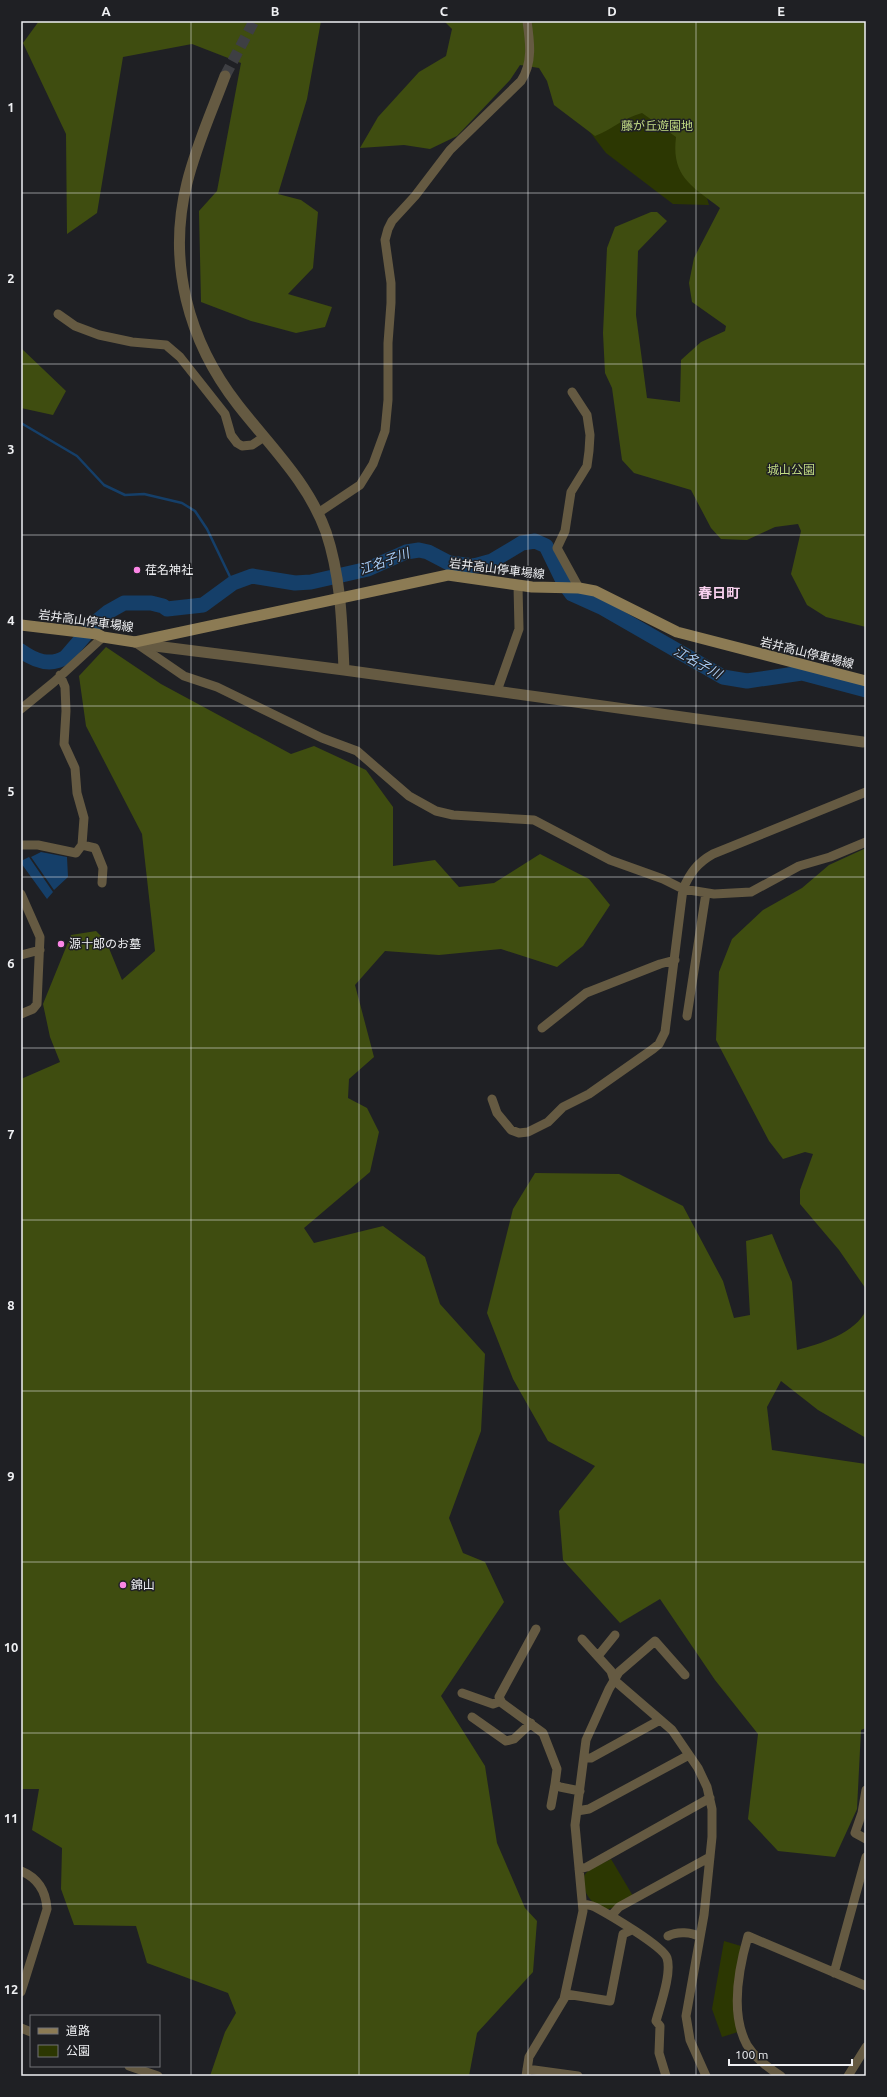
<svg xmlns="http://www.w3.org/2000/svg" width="887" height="2097" viewBox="0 0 887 2097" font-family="Ubuntu,'Noto Sans JP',sans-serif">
<rect width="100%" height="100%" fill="#1f2024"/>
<path fill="#2c3702" d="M648,68L699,170L709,205L673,204L606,153L577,115Z
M611,1859L633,1896C626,1900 616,1908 608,1909C593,1910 576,1884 586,1873C592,1867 604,1863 611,1859Z
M724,1941L741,1946L733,2000L738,2032L722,2037L712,2009Z"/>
<path fill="#3f4d10" d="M39,21H321L307,99L278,194L301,200L318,212L313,268L288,294L332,307L325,327L296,333L251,321L201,302L199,211L217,191L241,63L192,44L123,57L97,213L67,234L66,134L23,43Z
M444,21H866V627L826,617L807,605L791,574L801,531L798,524L775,527L747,540L721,539L711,528L691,490L634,473L622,460L612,388L605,373L603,333L607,248L615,227L651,212H657L667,221L638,251L636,315L647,398L680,402L681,360L701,342L725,331L726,326L692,302L689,283L694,258L720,208C692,186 671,177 676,137L642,113C623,118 613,129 595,136L554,105L547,81L539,68L520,65L510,80L457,136L430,149L404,145L360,148L378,117L419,72L446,56L452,29Z
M21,348L66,391L53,415L21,408Z
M106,647L161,684L291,754L314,746L366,770L393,807V866L435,860L459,887L494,883L540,854L589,879L610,905L583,946L557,967L501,949L439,955L385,951L355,985L374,1057L349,1079L348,1098L367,1108L379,1132L370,1172L304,1228L314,1243L383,1226L425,1257L440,1304L485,1354L481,1431L449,1518L463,1553L485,1562L504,1602L441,1696L485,1766L497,1843L525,1908L537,1921L533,1972L477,2033L469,2076H210L225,2032L236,2013L228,1993L147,1963L136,1926L74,1925L61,1889L62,1848L32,1830L39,1789H21V1079L60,1062L50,1037L43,1004L71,935L96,931L106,941L122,980L155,951L142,834L86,726L79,676Z
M866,848V1289L839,1250L800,1204V1190L813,1154L805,1152L783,1159L769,1141L716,1040L719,972L732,939L763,910L802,888L829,865Z
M535,1173L619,1174L683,1206L723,1281L734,1318L750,1315L746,1241L772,1234L792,1282L797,1350C820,1344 856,1333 866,1310V1438L818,1410L781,1381L767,1407L772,1450L866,1464V1728L861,1730L857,1809L835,1857L778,1851L748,1819L758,1734L715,1680L660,1599L620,1623L563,1560L559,1511L595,1466L548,1441L513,1379L487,1313L513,1209Z"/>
<path fill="#153f69" d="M41,852L67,857L68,877L54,890L31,857Z
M29,857L53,892L47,899L21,863V861Z"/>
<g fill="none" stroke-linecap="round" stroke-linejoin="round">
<path stroke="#153f69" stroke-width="2.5" d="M21,423L77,456L104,485L125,495L144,494L182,503L195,511L207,529L233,583"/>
<path stroke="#153f69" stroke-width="15" d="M21,651C35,661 50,667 66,657L97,621L108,612L124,603H151L163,606L167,609L203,605L233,583L252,576L295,583L311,582L368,569L406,552L419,550L428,552L449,563L474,566L492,561L522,543L535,541L546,546L564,583L572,594L603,608L723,677L747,681L802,673L866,690"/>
<path stroke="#3e3f43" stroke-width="11" stroke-dasharray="11 5.5" stroke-linecap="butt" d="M225,76L254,21"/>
<path stroke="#655a42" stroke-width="9" d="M58,314L75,326L99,335L132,342L166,345L180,357L225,414L231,435L237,443L242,446L252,445L264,437
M572,392L587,415L590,435L589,451L587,466L571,492L565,531L557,548L579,588
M318,513L360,485L373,464L385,431L388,400V343L391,303V283L385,240L388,229L392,221L415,196L450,150L521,81C533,63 530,42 527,21
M136,643L184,676L217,687L322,738L357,751L409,796L436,811L453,815L534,820L610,860L663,879L683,889L714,894L751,892L799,866L830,857L866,842
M497,691L519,629L518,586
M21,709L54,682L103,637
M21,845H38L76,853L82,845L84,818L77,793L75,768L64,744L66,711L65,687L60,675
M82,845L95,848L103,868L102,883
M21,894L40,937L37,1004L33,1009L21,1014
M21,955L40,950
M687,1016L706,893
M542,1028L586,993L660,964L675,960
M492,1099L497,1113L511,1130L519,1133L528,1132L548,1122L563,1107L589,1094L653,1049L659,1044L665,1032L683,889C690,873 697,863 713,854L866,792
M536,1629L499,1697L502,1703L543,1733L557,1769L555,1784L560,1787L580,1791
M582,1639L611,1671L614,1680L672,1730L698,1768L707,1787L712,1809V1837L704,1915L686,2016L690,2040L706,2076
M598,1656L615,1635
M462,1693L493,1704L501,1701
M472,1717L506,1741L514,1739L531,1723
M584,1757L591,1758L660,1720
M866,1790L862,1813L855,1833L866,1839
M551,1806L555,1784
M577,1811L589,1809L689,1755
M579,1869L587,1867L710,1798
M21,1871C38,1878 46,1892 47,1909L21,1992
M583,1904C587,1905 591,1905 595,1907C608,1914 663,1946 667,1958C672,1973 660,2006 656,2021L660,2026L659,2053L666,2076
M611,1916L619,1907L710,1857
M668,1936C677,1931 692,1932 700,1937
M834,1973L866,1857
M566,1994L610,2001L623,1934L632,1930
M21,2028L31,2032
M129,2066L158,2076
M527,2069L578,2076
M526,2076L529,2057L564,1999L583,1911L575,1825L586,1740L609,1689L619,1672L655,1641L685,1675
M781,2076C768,2068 755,2058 747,2045C730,2014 739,1967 748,1936L866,1986
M848,2076L866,2047"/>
<path stroke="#655a42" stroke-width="11" d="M225,76C212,111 196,146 187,183C167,262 188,341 238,405C270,446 308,482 326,532C341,577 342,623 344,670
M135,642L155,646L344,670L863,742"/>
<path stroke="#8c7b54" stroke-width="11" d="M21,625L97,634L103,637L135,642L448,575L532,587L579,588L595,591L677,632L866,681"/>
</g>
<path fill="none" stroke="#eff0f3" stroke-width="1" stroke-opacity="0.55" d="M191,21V2076M359,21V2076M528,21V2076M696,21V2076M21,193H866M21,364H866M21,535H866M21,706H866M21,877H866M21,1048H866M21,1220H866M21,1391H866M21,1562H866M21,1733H866M21,1904H866"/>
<g fill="#fb86e5" stroke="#1f2024" stroke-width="1.5">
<circle cx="137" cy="570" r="4"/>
<circle cx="61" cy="944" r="4"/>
<circle cx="123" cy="1585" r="4"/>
</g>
<g text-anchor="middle" stroke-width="3" stroke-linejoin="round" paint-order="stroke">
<g font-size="12" fill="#c2db84" stroke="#1f2024">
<text x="657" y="130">藤が丘遊園地</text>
<text x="791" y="474">城山公園</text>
</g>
<g font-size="12" fill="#eff0f3" stroke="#1f2024">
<text transform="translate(497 569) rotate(7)" y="4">岩井高山停車場線</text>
<text transform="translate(86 621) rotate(8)" y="4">岩井高山停車場線</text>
<text transform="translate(807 653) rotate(14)" y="4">岩井高山停車場線</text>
</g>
<g font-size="12" fill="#eff0f3" stroke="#1f2024" text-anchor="start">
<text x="145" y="574">荏名神社</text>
<text x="69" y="948">源十郎のお墓</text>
<text x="131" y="1589">錦山</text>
</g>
<g font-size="13" font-style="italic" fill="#a9cdf6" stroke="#1f2024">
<text transform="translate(384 561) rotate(-20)" y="5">江名子川</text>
<text transform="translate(698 662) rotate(29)" y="5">江名子川</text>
</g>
<g font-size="14" font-weight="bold" fill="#f9d1ef" stroke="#1f2024">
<text x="719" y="598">春日町</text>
</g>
</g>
<rect width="887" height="2097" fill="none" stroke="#1f2024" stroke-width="44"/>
<rect x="30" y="2015" width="130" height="52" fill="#1f2024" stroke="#727377"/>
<rect x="38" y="2028" width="20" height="6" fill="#8c7b54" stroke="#727377"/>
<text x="66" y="2035" font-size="12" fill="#eff0f3">道路</text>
<rect x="38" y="2045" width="20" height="12" fill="#2c3702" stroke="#727377"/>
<text x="66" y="2055" font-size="12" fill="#eff0f3">公園</text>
<path d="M729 2059v6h123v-6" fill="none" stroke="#eff0f3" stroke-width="2"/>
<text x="735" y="2059" font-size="12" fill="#eff0f3" stroke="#1f2024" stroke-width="3" paint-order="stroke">100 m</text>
<rect x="22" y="22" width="843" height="2053" fill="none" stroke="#eff0f3" stroke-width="1.5"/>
<g font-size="13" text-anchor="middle" font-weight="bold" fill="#eff0f3">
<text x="106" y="16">A</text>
<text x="275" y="16">B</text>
<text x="444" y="16">C</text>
<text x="612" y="16">D</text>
<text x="781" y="16">E</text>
<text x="11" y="112">1</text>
<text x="11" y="283">2</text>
<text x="11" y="454">3</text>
<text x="11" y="625">4</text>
<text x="11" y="796">5</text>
<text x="11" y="968">6</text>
<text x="11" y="1139">7</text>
<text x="11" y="1310">8</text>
<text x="11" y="1481">9</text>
<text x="11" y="1652">10</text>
<text x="11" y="1823">11</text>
<text x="11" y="1994">12</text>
</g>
</svg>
